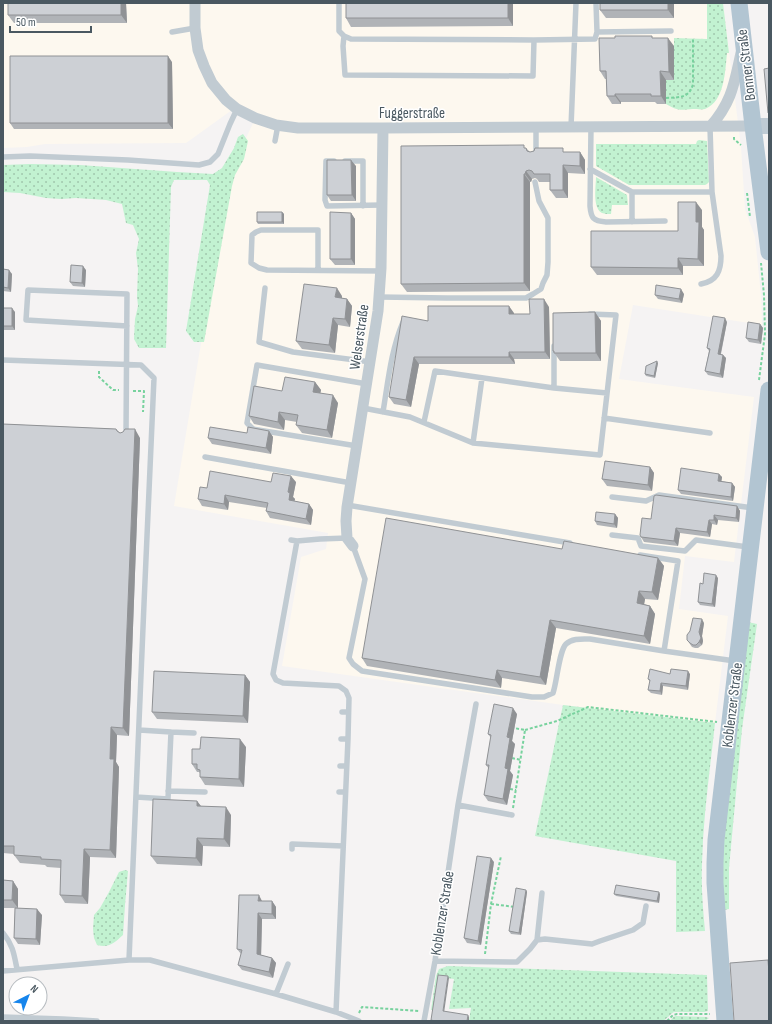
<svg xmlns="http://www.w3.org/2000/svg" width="772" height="1024" viewBox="0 0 772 1024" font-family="'Sofia Sans Condensed',sans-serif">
<defs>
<pattern id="grass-dots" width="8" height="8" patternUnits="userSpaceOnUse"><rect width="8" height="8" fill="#c2f2d1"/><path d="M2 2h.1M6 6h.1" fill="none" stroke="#a0c7ad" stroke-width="1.8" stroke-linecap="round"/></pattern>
</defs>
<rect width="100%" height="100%" fill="#f5f3f3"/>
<path fill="#fdf8ef" d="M3,3H723L741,147L745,209L755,237L761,295L762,325L633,305L619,379L754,397L734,562L685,556L679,609L728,616L715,723L563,705L282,666L301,557L326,549L328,533L174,506L229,175L254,121L232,110L186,143L45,144L27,147L3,148Z"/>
<path fill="url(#grass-dots)" d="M707,3H723L729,53H727C725,71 725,101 705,109C702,110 696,109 693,109C679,110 678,111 666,104V83L663,80L674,79V38L707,39Z
M243,134L248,141L244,159L235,175L232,186L204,342H194L186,331L210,185L207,180H174L171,187L166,348H139L134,339L135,319L138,306L137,296L138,269L136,253L139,239L133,225L126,223L122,204L106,200L76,198L61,199L46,198L20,193L3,192V165L30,164L80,165L177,172L213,174L222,168L234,148L238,137Z
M699,140L707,141L709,182L707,184L705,185H629L596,166V144H696L697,141Z
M596,177L627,195L628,205H612L611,214C608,214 605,214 602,213C592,208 596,186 596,177Z
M748,622L757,624L742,729L729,868V909L724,910L721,862Z
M563,705L715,723C710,770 703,817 702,864C701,886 703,909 705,931L676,932V861L535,836Z
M125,870L128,871L125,905L123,935C114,943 110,948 97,945L94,938L93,929L94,915L100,908L109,892L119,872Z
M448,966L707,975L708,1011L704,1012H674C668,1015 665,1024 657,1020L656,1021H469L471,1008L449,1009L454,979L440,977L435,1010H431L436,976L439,969Z
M676,1016L706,1017L709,1018L705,1021H673L671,1020L673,1017Z"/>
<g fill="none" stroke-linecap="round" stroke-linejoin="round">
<path stroke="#78d29e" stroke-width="2" stroke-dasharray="3 2" stroke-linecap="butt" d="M666,98C679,97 689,99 693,84V38
M734,137V139L741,145
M747,193L750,217
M99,371V377L113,390H119
M759,380L765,334L764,295L761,263
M133,391H144L143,412
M525,730L557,721L588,707L717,722
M512,758L521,760
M510,789L516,790
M513,808L525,730L514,728
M491,904L516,907
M485,954L491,904L501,856
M359,1013L362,1007L419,1011
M667,1021L673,1015L677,1014H710"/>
<path stroke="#c1cbd2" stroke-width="5.5" d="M339,3V31L344,36L351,39L534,40
M172,32L195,28
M597,32L671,31
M344,36L343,46L345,75L533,76L534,40L595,39L597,32L596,3
M571,127L576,3
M591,127L590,206C591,218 593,221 606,222L665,221
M275,141L278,125
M536,155V128
M3,157L30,156L128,160L199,165L210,162L218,154L230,124L237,109
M334,161H326L325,200L327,206L382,205
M345,161H363V206
M590,169L632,192H712
M632,222V192
M318,270V230H261L256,232L252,235L251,263L259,268L267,270L381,271
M701,284C717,281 721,271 721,256L712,192L710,127
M265,288L259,342L293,352L371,362
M379,297L447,298H526L533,294L541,289L543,283L547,275L548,262V218L539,201L535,182
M554,346V388L607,393
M3,360L141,365L154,378L144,604L129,960
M363,408L410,417L473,443L600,455L616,315L590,314
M383,412C388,382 391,350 403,322
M604,418L710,433
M424,422L435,371L554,388
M126,435C126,388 127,341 127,294L28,290L26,320L127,326
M473,443L482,378
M357,446L253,429L247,423L257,365L367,384
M205,457L351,483
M612,497L646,501L659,495L753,508
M347,505L570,543
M612,535L638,538L641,546L685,551L696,540L748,547
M291,540L297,541
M353,546L365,579L349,658L353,664L362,671L532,697H544L553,693C557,682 559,651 566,644C572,638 582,639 590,639L664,651L678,561L640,555
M664,651L735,661
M342,712H348
M171,732L194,733
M341,739H348
M340,766H346
M168,791L205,792
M339,792H345
M136,797L168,799L171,732L139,730
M458,805L512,815
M292,849V844L343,846
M3,933C13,945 14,954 17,969
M537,940L542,893
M435,961L517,962L530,949L537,940L545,939L592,944L600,941L633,930L643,923L646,906
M3,971L129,960H150L276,994L336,1012L359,1021
M276,994L288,964
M336,1012L348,739L349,698L346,691L339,686L283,683L276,680L273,674L297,541L320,539L347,538
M3,1017L63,1019L97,1021
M424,1021L435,961L458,805L476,704"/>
<path stroke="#c1cbd2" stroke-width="11" d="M195,3V28L198,50L204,66L212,83L226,100L237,109L255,118L276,125L298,128H383L753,126
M710,127C732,102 734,84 741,53
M353,546L347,538L346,521L347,507L378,311L381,268L383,128"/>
<path stroke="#bfcbd4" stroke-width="16" d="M753,126H769"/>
<path stroke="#b2c5d2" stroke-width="17" d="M739,3L753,126L769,252
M725,1021L715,883V863L716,840L769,390"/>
</g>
<path fill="#b0b3b7" d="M8,3H126L127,23H14L8,15Z
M346,3H513V26L351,27L346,18Z
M600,3H674V18H606L600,10Z
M653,38L674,46V80H666V104H657L655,102H621V104H612L607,96L606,79H605L600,71Z
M172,62L173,129H14L10,123Z
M526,148L530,152H580L585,160V174L568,173V198H556L550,190V182H539L537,179L535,178L532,179L531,182H530V291L407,292L401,284Z
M356,166V201H331L327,195Z
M702,210V227L704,230V266H683V275H597L591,267L678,231Z
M282,212L284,214V224H258L257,222Z
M351,213L355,219V265H335L330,259Z
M3,269L12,274L11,292L3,291Z
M86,270L85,287L73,286L70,282Z
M684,294L682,303L658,299L655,295Z
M342,296V298L347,299L352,306L350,327L338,325L335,353L302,349L296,341Z
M549,307L550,359H514L515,364H419L411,407L394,404L389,397L428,321L514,313V314H530Z
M3,308L15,312V330H3Z
M595,312L601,321V361H560L553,351Z
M727,322L721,354L723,355L726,358L723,378L708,375L705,371L709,351L707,348Z
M760,324L763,328L761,344L749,342L746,338Z
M658,363L655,378L646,376L645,374Z
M315,382L321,390L320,393L338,403L332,438L302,433L296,425L297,422L285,420L284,430L254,424L249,416L282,391Z
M3,424L116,429L120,433L140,438L129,736L117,735L116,762L119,767L116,858L90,857L88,904L65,903L60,895L61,868L47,867L45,865L20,863L14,855V854L3,853Z
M269,431L273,437L271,454L212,444L208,438Z
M650,467L654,473L652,491L607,486L602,479Z
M719,474L722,477L721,481L732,483L735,487L733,501L681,494L678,490Z
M271,482H296L293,497L295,499L294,501L309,504L313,510L311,525L270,518L266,511L267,508L229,502L228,510L202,506L198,499L207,488Z
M737,506L740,511L739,522L718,520L717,525L712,524L710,537L680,533L678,546L644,542L641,537L651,519Z
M615,514L618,518L617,528L597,525L595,521Z
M562,549L658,558L664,566L658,600L645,599L644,604L650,606L655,614L650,644L556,628L546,685L502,678L501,688L367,666L362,658Z
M718,578L715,607L700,605L698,602L703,584Z
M704,623L702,636L703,641L702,645L698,648H695L692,647L687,640Z
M670,674H690L688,690L663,686L662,695L651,693L648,690L650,682L648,679Z
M245,675L250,682L248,723L157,719L152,712Z
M517,714L512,741L515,744L510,771L513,775L507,805L488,801L484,795L489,769L486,765L491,738L488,734Z
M246,747L244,787L205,785L200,777V773L199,772H197L192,764L200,749Z
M197,801L201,806L231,815L230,847L203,846L202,866L157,864L151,856Z
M494,862L481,945L467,943L464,938Z
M3,880L13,881L18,889V908L42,915L40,945L18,944L14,938L15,908H3Z
M526,890L527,892L521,935L511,934L509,931Z
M614,894H660L659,903L616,896Z
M262,901H272L276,907V919H262L261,955L272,958L276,963L273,978L242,970L238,965L241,954L237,949Z"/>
<path fill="#909295" d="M121,3H126L127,23L121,15Z
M508,3H513V26L508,18Z
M668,3H674V18L668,10Z
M668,38L674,46V80L669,72Z
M168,56L172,62L173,129L168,123Z
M660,71L666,80V104L661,96Z
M615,94L621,102V104L615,96Z
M580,152L585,160V174L580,166Z
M351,160L356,166V201L352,195Z
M563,165L568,173V198L563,190Z
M526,171L532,179L531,182L525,174Z
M524,174L530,182V291L524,283Z
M696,202L702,210V227L704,230V266L698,259L696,222Z
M282,212L284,214V224L282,222Z
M351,213L355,219V265L351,259Z
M678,258L683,266V275L678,268Z
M83,266L86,270L85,287L82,283Z
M9,270L12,274L11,292L8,288Z
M337,288L342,296L341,305L335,297Z
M681,289L684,294L682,303L679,299Z
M347,299L352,306L350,327L345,319Z
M544,299L549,307L550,359L545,352Z
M509,306L514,313V321L509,314Z
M12,308L15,312V330L12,326Z
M595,312L601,321V361L596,353Z
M333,318L338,325L335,353L329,345Z
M725,318L727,322L720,357L718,354Z
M760,324L763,328L761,344L758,340Z
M509,352L514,359L515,364L509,357Z
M723,355L726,358L723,378L720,374Z
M414,357L419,364L411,407L406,400Z
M657,361L658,363L655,378L654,376Z
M315,382L321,390L319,400L313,392Z
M333,395L338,403L332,438L327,430Z
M279,412L285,420L284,430L278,422Z
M135,429L140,438L129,736L123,728Z
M269,431L273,437L271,454L266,448Z
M650,467L654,473L652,491L648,485Z
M719,474L722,477L721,485L718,481Z
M291,476L296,482L293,497L295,499L293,507L289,500L288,492Z
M732,483L735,487L733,501L731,497Z
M225,495L229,502L228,510L224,504Z
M309,504L313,510L311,525L306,519Z
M737,506L740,511L739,522L736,518Z
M615,514L618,518L617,528L614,524Z
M714,515L718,520L717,525L714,520Z
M709,520L712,524L710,537L707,532Z
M676,528L680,533L678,546L674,541Z
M658,558L664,566L658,600L652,592Z
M716,575L718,578L715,607L712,604Z
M639,591L645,599L643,611L637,603Z
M650,606L655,614L650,644L644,636Z
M702,619L704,623L702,636L703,641L702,645L699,642V632Z
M550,620L556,628L546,685L540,677Z
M497,670L502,678L501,688L495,680Z
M688,671L690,674L688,690L686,686Z
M245,675L250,682L248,723L243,716Z
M661,683L663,686L662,695L660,691Z
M513,708L517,714L512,741L515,744L510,771L513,775L507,805L503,799L507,737Z
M111,727L117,735L116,762L119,767L116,858L110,850V759Z
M240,739L246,747L244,787L239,779Z
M197,801L203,809L197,806Z
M226,807L231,815L230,847L224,839Z
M197,838L203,846L202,866L196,858Z
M84,849L90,857L88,904L82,896Z
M491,858L494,862L481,945L478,941Z
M13,881L18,889V908L12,900Z
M526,890L527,892L521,935L519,933Z
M659,892L660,894L659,903L657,901Z
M259,895L262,901H258Z
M272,901L276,907V919L272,914Z
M37,909L42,915L40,945L36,939Z
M258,913L262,919L261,959L257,954Z
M272,958L276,963L273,978L269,972Z
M448,976L449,978L444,1013L443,1011Z
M468,1015L469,1017V1021H467Z"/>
<path fill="#cdd0d5" stroke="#909295" d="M8,3H121V15H8Z
M346,3H508V18H346Z
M600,3H668V10H600Z
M615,36H652V38H668L669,72L660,71L661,96H651V94H615V96H607L606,71H600L599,38H615Z
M10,56H168V123H10Z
M769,68V113H768L764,69Z
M524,145V148H526L527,151L530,152L534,151L535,148H563V152H580V166L563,165V190H550V174H534L532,171L529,170L526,171L525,174H524V283L401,284V146Z
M327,160H351L352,195H327Z
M678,202H696V222H699L698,259L678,258V268L591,267V231H678Z
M257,212H282V222H257Z
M330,212L351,213V259H330Z
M71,265L83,266L82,283L70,282Z
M3,269L9,270L8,288L3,287Z
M304,284L337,288L335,297L347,299L345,319L333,318L329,345L296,341Z
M656,285L681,289L679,299L655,295Z
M529,299H544L545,352H509V357H414L406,400L389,397L402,316L428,321V306H509V314H530Z
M3,308H12V326H3Z
M595,312L596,353H554V351H553V313Z
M713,316L725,318L718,354L723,355L720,374L705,371L710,349L707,348Z
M748,322L760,324L758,340L746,338Z
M657,361L654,376L645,374L646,366Z
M285,377L315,382L313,392L333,395L327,430L296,425L298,415L279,412L278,422L249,416L254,386L282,391Z
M3,424L116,429L117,431L120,433L123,432L125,429H135L123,728L111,727L110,759H114L110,850L84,849L82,896L60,895L61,860L41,859V857L14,855V846H3Z
M210,427L247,433L248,427L269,431L266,448L208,438Z
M605,461L650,467L648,485L602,479Z
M681,468L719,474L718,481L732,483L731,497L678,490Z
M210,471L271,482L273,473L291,476L288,492L290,493L289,500L309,504L306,519L266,511L268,503L225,495L224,504L198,499L200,487L207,488Z
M656,495L737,506L736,518L714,515V520H709L707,532L676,528L674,541L641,537L640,535L642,518L651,519L654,496Z
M596,512L615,514L614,524L595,521Z
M386,518L562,549L564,541L658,558L652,592L639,591L637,603L650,606L644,636L550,620L540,677L497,670L495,680L362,658Z
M704,573L716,575L712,604L698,602L700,583L703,584Z
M693,618L702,619L699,632L701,638L699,642L696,645H693L690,643L687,640V635L690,631Z
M650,669L670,674L671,669L688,671L686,686L661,683L660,691L648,690L650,680L648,679Z
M154,671L245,675L243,716L152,712Z
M494,704L513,708L507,737L510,738L505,768L508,769L503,799L484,795L489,765H486L491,735L488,734Z
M201,737L240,739L239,779L200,777V770L197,769V764H192V749H200Z
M153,799L197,801V806L226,807L224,839L197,838L196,858L151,856Z
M477,856L491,858L478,941L464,938Z
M3,880L13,881L12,900H3Z
M616,885L659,892L657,901L614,894Z
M516,888L526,890L519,933L509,931Z
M239,895H259L258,901H272V914L258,913L257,954L272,958L269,972L238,965L242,950L237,949Z
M15,908L37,909L36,939L14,938Z
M768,960L769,973V1021H734L730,963Z
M438,975L448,976L443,1011L468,1015L467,1021H435L431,1020Z"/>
<g text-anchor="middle" stroke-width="3" stroke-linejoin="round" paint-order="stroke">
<g font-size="15" fill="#4a5861" stroke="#fff">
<text transform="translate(746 65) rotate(-97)" y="5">Bonner Straße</text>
<text x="412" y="118">Fuggerstraße</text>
<text transform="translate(359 337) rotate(-82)" y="5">Welserstraße</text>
<text transform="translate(732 705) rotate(-83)" y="5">Koblenzer Straße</text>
<text transform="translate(442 913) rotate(-81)" y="5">Koblenzer Straße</text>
</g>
</g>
<rect width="772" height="1024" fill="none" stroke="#4a5861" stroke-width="8"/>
<g transform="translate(28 996) rotate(42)"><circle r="19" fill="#ffffff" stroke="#b7bcc0"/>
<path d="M0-3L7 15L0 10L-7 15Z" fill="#1685ec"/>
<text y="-6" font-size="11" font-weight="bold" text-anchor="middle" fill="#4a5861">N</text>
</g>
<path d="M10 26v6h81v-6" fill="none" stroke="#4a5861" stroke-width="2"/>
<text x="16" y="26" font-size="12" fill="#4a5861" stroke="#ffffff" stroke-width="3" paint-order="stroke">50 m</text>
</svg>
